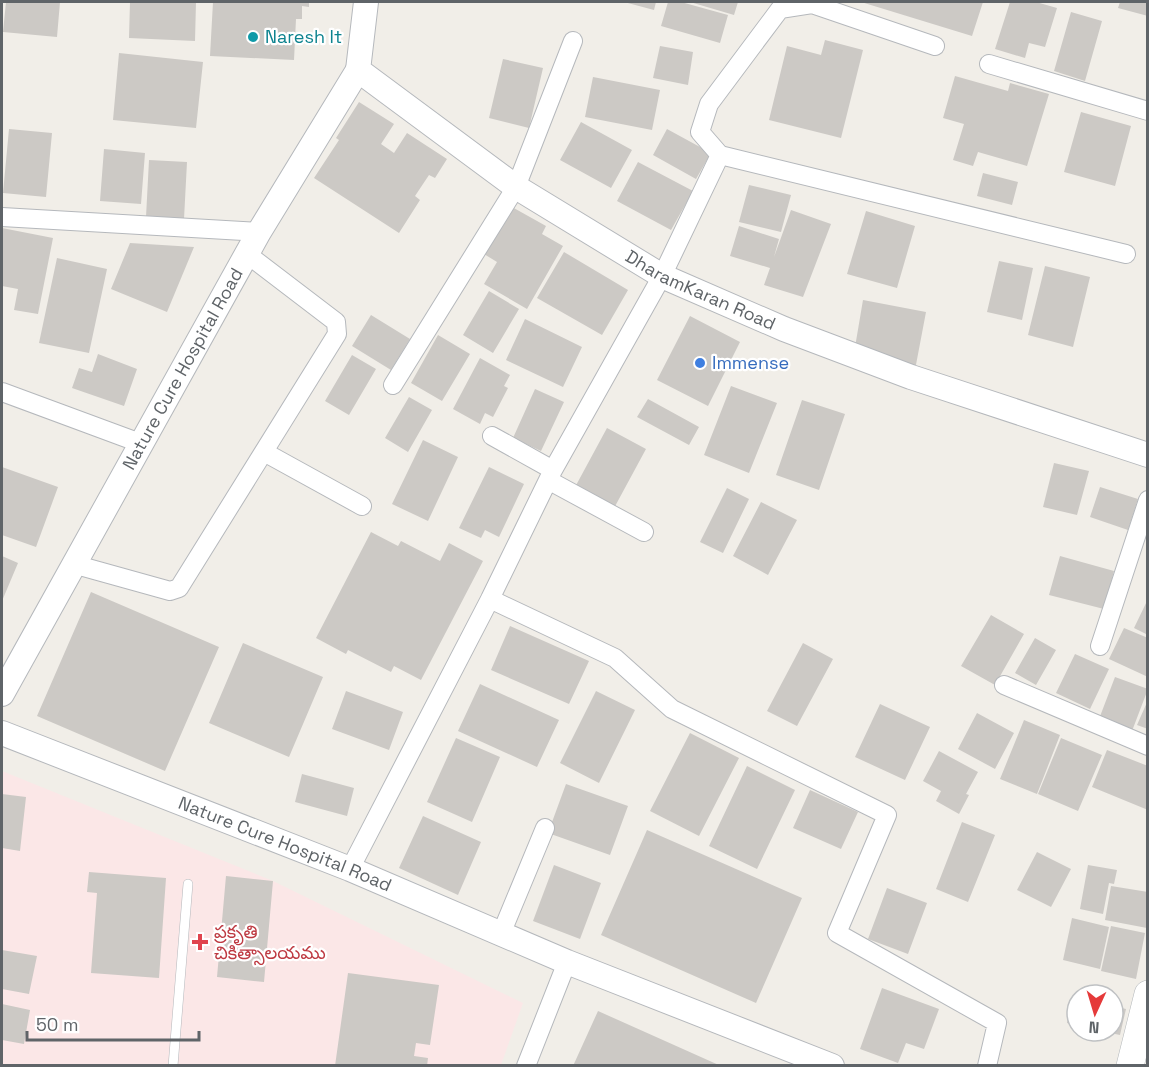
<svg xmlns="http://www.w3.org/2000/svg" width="1149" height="1067" viewBox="0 0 1149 1067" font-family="'Space Grotesk','Noto Sans Telugu',sans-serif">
<rect width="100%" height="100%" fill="#f1eee8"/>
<path fill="#fbe7e7" d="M2,771L273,881L523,1003L501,1065H2Z"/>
<path fill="#ccc9c5" d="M6,2H60L57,37L3,32Z
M130,2H196L195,41L129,38Z
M213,2H309V7L302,6V19H296L294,60L210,56Z
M624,2H656L654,10Z
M668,2H681L728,15L720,43L661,26Z
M690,2H738L734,15Z
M861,2H983L972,36Z
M1010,2H1036L1057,8L1045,47L1029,43L1025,58L995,49Z
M1120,2H1148V16L1118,8Z
M1071,12L1102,21L1085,81L1054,71Z
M825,40L863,50L841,138L769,120L787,46L821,55Z
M660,46L693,52L688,85L653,78Z
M119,53L203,62L196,128L113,120Z
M503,59L543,68L529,128L489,118Z
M955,76L1008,91L1010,83L1049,94L1027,166L978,152L973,166L953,160L964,124L943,118Z
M593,77L660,90L652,130L585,117Z
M359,102L394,124L381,144L394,153L407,133L447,159L435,178L429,175L415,196L420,200L399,233L314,178L339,140L336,138Z
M1081,112L1131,126L1115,186L1064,172Z
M581,122L632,150L611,188L560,160Z
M9,129L52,133L46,197L3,193Z
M667,129L711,153L696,179L653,155Z
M104,149L145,153L141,204L100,201Z
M149,160L187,162L184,219L146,217Z
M638,162L693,191L671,230L617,201Z
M983,173L1018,182L1012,205L977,196Z
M749,185L791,195L781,232L739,222Z
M512,207L546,226L542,234L563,246L527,309L484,284L497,262L484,254Z
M791,210L831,224L803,297L764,285L770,268L730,256L739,226L779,239L774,257Z
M866,211L915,226L897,288L847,274Z
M2,228L53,238L38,314L14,310L18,289L2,286Z
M130,243L194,247L167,312L111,289Z
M564,252L628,290L602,335L537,298Z
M57,258L107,269L89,353L39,343Z
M999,261L1033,268L1022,320L987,312Z
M1045,266L1090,277L1073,347L1028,335Z
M489,291L519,309L493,353L463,335Z
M863,300L926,312L915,370L854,353Z
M371,315L410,339L391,370L352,346Z
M690,316L740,342L708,406L657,380Z
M525,319L582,347L563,387L506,360Z
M438,335L470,354L442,401L411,383Z
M98,354L137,369L124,406L72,388L79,368L92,372Z
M352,355L376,369L349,415L325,401Z
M480,358L510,375L504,386L508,388L493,417L485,413L480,424L453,409Z
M731,386L777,403L749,473L704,455Z
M535,389L564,402L541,451L513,438Z
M409,397L432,410L408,452L385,438Z
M648,399L699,427L689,445L637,417Z
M802,400L845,414L819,490L776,475Z
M607,428L646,449L613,510L574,489Z
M423,440L458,457L428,521L392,504Z
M1054,463L1089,471L1077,515L1043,507Z
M2,467L58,487L36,547L2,535Z
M489,467L524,484L499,537L485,530L481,538L459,528Z
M1100,487L1138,499L1128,530L1090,517Z
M727,488L749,499L723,553L700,542Z
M761,502L797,520L768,575L733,556Z
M371,532L398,546L401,541L440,561L449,543L483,561L421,680L394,666L391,672L348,650L346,654L316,638Z
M2,556L18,563L2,601Z
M1060,556L1114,571L1104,609L1049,595Z
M91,592L219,647L165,771L37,716Z
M1148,599V635L1134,628Z
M991,615L1024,634L995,685L961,666Z
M510,626L589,661L569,704L491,670Z
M1124,628L1148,638V677L1109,659Z
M1035,638L1056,650L1036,685L1015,673Z
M243,643L323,677L289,757L209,723Z
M803,643L833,659L797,726L767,711Z
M1075,654L1109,669L1090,709L1056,693Z
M1115,677L1148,689L1132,731L1099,719Z
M480,684L559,720L537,767L458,731Z
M346,691L403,712L389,750L332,729Z
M596,691L635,710L599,783L560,763Z
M1148,700V729L1137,725Z
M880,704L930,727L905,780L855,757Z
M977,713L1014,733L995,769L958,749Z
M1024,720L1060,735L1037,794L1000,779Z
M690,733L739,758L699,836L650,811Z
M456,738L500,757L472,822L427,802Z
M1061,738L1102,755L1078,811L1038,794Z
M1107,750L1148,766V810L1092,787Z
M939,751L978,772L966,794L969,795L959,814L936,801L941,791L923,781Z
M747,766L795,790L757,869L709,846Z
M302,774L354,788L347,816L295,802Z
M566,784L628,806L610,855L548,833Z
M810,790L858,812L841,849L793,828Z
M2,794L26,797L20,851L2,848Z
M423,816L481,842L458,895L399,868Z
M962,822L995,835L968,902L936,889Z
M647,830L802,898L756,1003L601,935Z
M1037,852L1071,869L1051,907L1017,890Z
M554,865L601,883L580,939L533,921Z
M1088,865L1117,870L1114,884L1109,883L1103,914L1080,909Z
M89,872L166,878L159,978L91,973L97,893L87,892Z
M226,876L273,881L264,982L217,977Z
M1111,886L1148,892L1147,928L1105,920Z
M887,888L927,903L908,954L868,939Z
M1072,918L1109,927L1100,969L1063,960Z
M1111,926L1145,933L1136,979L1101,971Z
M2,950L37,956L29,994L2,989Z
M348,973L439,985L430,1045L416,1043L414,1056L428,1058L427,1066H335Z
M882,988L939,1009L924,1049L906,1043L898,1063L860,1049Z
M1071,1003L1077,1005V1026L1067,1023Z
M2,1004L30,1010L24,1044L2,1040Z
M1113,1006L1126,1009L1120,1035L1105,1032L1113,1031Z
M598,1011L721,1066H573Z"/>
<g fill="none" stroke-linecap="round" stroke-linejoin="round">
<defs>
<path id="service" d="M173,1066L188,884"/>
<path id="minor" d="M935,46L812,4L780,9L709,104L700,132L720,155L1126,254
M989,64L1148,111
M2,217L259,232
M393,385L516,187L573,41
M2,392L140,443
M492,436L553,470
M264,452L362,506
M548,480L644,532
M73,564L170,591L179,588L337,334L336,322L247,254
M490,599L615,658L672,709L887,815L837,933L997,1023L987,1066
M1100,646L1148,500
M1004,685L1148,746
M350,869L490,599L553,470L662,276L720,155
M501,934L545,828
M526,1066L567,962"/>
<g id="tertiary">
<path id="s1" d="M366,2L358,70L516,187L662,276L784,329L911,377L1148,455"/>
<path id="s2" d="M2,694L259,232L358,70"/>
<path id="s3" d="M2,733L350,869L567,962L832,1066"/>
</g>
<path id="secondary" d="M1130,1066L1148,994"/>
</defs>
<use href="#service" stroke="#b5b8bc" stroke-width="10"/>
<use href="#minor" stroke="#b5b8bc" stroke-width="20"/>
<use href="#tertiary" stroke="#b5b8bc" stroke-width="26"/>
<use href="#secondary" stroke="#b4b8bc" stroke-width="28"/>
<use href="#service" stroke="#fff" stroke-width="9"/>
<use href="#minor" stroke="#fff" stroke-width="18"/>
<use href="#tertiary" stroke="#fff" stroke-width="24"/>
<use href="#secondary" stroke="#fff" stroke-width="27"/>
</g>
<circle fill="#0f9aa8" stroke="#fff" stroke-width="2" cx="253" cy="37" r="6"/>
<circle fill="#3f7fe0" stroke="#fff" stroke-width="2" cx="700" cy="363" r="6"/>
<path fill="#e0444e" stroke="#fff" stroke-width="2" d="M197 933h6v6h6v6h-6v6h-6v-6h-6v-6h6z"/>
<g text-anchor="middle" stroke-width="4.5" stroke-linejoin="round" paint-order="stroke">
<g font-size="18" fill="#0d838f" stroke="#fff" text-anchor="start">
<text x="265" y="43">Naresh It</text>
</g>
<g font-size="18" fill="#5f6468" stroke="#fff">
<text dy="6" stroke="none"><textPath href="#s1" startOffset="477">DharamKaran Road</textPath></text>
<text dy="6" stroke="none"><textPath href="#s2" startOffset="372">Nature Cure Hospital Road</textPath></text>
<text dy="6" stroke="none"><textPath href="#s3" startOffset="304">Nature Cure Hospital Road</textPath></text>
</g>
<g font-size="18" fill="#366cbe" stroke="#fff" text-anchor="start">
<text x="712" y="369">Immense</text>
</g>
<g font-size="18" fill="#be3a42" stroke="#fff" text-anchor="start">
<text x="214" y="938">ప్రకృతి<tspan x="214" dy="21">చికిత్సాలయము</tspan></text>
</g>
</g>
<rect width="1149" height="1067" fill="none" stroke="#5f6468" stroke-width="6"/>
<g transform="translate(1095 1013) rotate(184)"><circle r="28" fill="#ffffff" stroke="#bfc1c3" stroke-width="1.5"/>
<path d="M0-4.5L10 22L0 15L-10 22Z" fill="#e53a3a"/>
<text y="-9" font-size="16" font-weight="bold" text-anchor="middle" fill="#5f6468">N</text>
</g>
<path d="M27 1031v9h172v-9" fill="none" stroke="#5f6468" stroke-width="3"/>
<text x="36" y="1031" font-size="18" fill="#5f6468" stroke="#ffffff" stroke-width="4.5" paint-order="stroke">50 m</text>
</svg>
